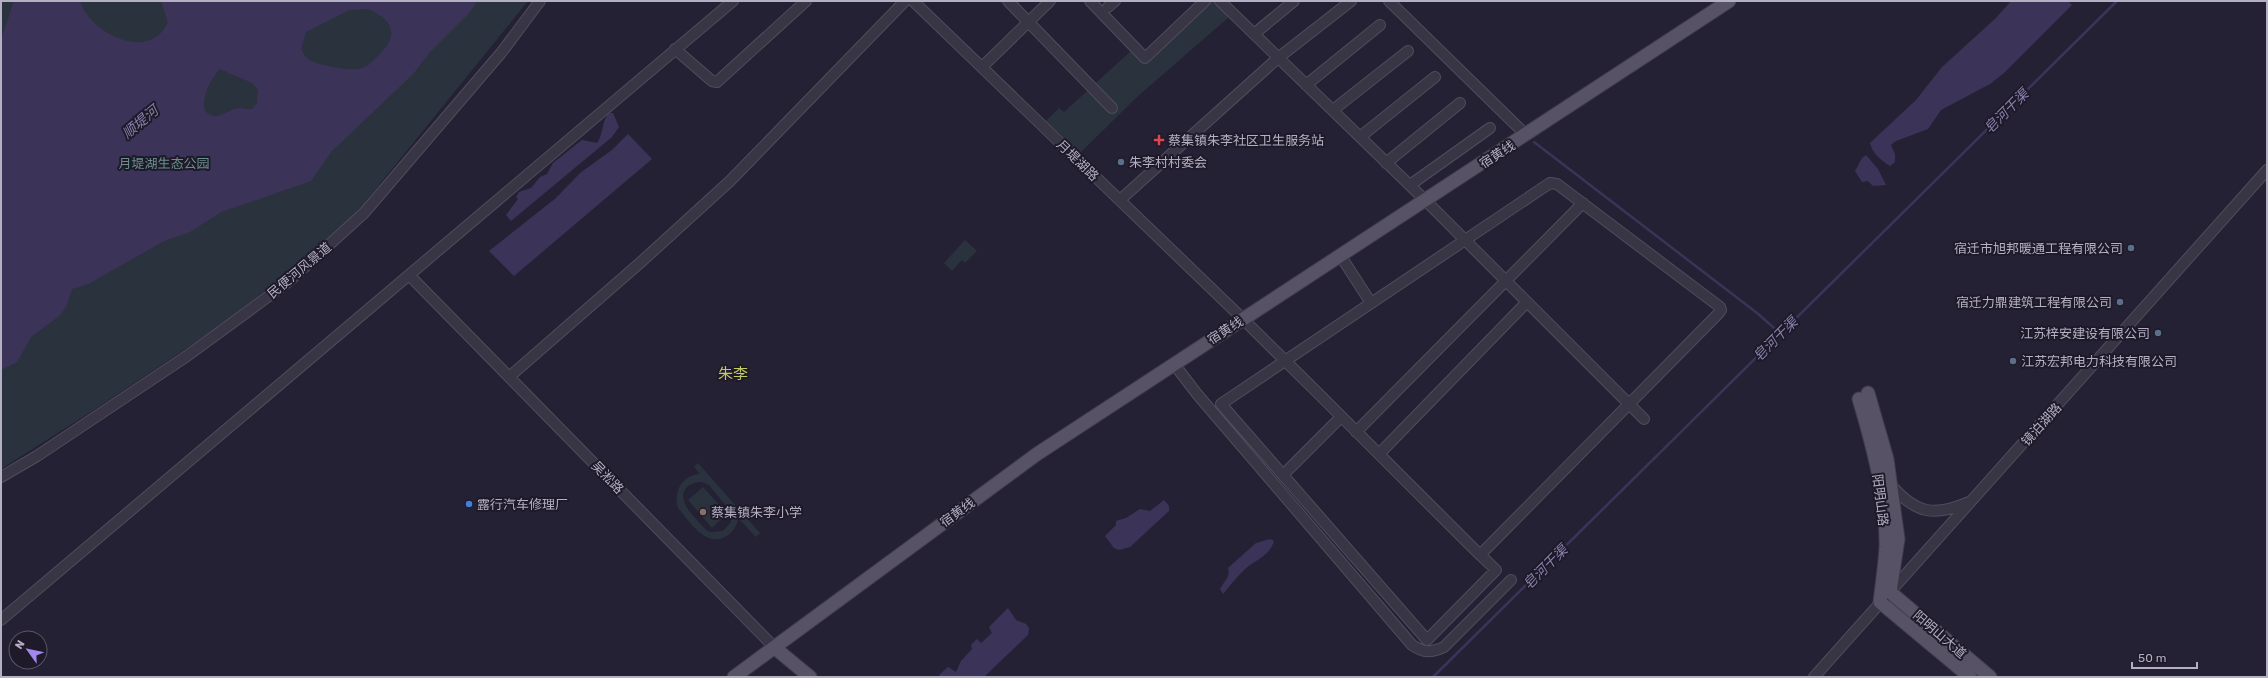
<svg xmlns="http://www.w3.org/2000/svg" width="2268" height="678" viewBox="0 0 2268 678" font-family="Rubik,'Noto Sans SC',sans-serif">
<rect width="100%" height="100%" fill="#252134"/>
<path fill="#2a323e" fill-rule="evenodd" d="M1,1H528L358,211L280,280L196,342L97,408L1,469Z
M1209,1H1214L1229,17L1137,97L1080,153L1046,121L1059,108L1064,112L1133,49L1145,61Z
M965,240L977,251L965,263L962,260L952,271L944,263Z
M698,463L760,533L756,537L738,518C737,526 733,533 725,537C704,547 689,520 678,508C673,492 682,475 700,474L694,467ZM702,482L709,485L731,512V522L723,531L711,532L706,530C698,520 674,501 687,487C692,483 696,482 702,482Z
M703,487L727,514L712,528L688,500Z"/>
<path fill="#3c3458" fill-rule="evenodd" d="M14,1H80C90,34 150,63 168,22L161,1H477L469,13L429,53L414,73L331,152L311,181L221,212L190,232L166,240L88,284L72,289L66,307L59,316L31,337L17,362L1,370V39ZM369,9C394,21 399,35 379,55C373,61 367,68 359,69C350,71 315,65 308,59C305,57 303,52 301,49L306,32L349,10ZM220,69L252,83L258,90L257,103L252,109C247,110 244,108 240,108C225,109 218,124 205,111C201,97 210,80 220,69Z
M2011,1H2068L2072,5L2004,73L1990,84L1941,110L1928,129L1896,141L1891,145L1895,154V162L1890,166C1881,160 1872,153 1870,143L1916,100L1942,67L1996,18Z
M609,113H613L619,127L612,137L511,221L506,215L518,199L516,197L519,192L531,188L540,177L547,174L553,163L582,140L597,143C604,133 601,122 609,113Z
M628,134L652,159L514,276L489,251L556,198L580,173L612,150Z
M1866,155L1878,169L1886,185L1873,186L1868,181L1862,182L1855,171L1862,158Z
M1164,500L1169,506V511L1130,547L1119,550L1114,548L1105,536L1116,525V521L1126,518L1140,509L1150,511Z
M1270,539L1274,541C1269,557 1256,559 1245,569C1237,577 1230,585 1223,594L1220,589C1224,581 1231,577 1228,568L1256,543Z
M1008,608L1016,620L1026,624L1029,628L1028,635L984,677H941L939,675L948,667L956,672L961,661L972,649L971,645L977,639L981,643L992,633L989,627Z"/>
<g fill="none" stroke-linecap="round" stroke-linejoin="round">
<path stroke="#3c3458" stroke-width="2.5" d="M1534,142L1757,313L1781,334
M1433,677L2117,1"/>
<defs>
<path id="minor" d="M913,1L1243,319C1320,395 1397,472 1473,548L1496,570L1427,640L1221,404C1330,330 1440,257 1550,183L1557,184L1720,307L1721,310L1719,313L1480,555
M1008,1L1112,108
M1090,1L1145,58L1205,1
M1220,1L1425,200L1644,419
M1389,1L1526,135
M1108,7L1115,1
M1254,34L1294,1
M675,49L712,81L717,82L806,1
M982,67L1050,1
M1306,85L1380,25
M1333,110L1408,51
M1360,137L1435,77
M1386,163L1460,103
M1410,185L1490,128
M1120,200L1278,58L1351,1
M1340,255L1371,303
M409,275L775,648
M1174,364L1197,394L1412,645C1424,653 1431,653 1444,647L1511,580
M509,377L641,262L730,181L905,1
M1356,432L1583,203
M1379,454L1527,302
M1283,475L1341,417
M1,477L37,456L187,356L288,282L364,213L501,53L540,1
M1891,485C1916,514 1934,517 1969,502
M1,620L733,1
M1814,677L2267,170"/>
<path id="major" d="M1868,393L1887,459L1898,539L1890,592L1990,677
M1859,399C1873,446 1887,498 1886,547C1885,566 1882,584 1880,602L1970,677
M775,648L810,677
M734,677L1037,454L1729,1"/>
</defs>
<use href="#minor" stroke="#514c5d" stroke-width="12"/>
<use href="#major" stroke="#3f3b4c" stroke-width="15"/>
<use href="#minor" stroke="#383545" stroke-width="10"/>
<use href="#major" stroke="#575265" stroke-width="13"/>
</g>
<path fill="#e0444e" stroke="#1e1a2a" stroke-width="1.5" d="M1157 134h4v4h4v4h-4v4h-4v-4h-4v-4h4z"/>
<g fill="#5c6f8a" stroke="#1e1a2a" stroke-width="1.5">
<circle cx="1121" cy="162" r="4"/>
<circle cx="2131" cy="248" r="4"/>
<circle cx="2120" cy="302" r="4"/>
<circle cx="2158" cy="333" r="4"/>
<circle cx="2013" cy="361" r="4"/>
</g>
<circle fill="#3f7fe0" stroke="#1e1a2a" stroke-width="1.5" cx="469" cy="504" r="4"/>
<circle fill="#8d6e63" stroke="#1e1a2a" stroke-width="1.5" cx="703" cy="512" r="4"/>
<g text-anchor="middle" stroke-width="4" stroke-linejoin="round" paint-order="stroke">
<g font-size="13" fill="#b4afc2" stroke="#1e1a2a" text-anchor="start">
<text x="1168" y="145">蔡集镇朱李社区卫生服务站</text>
<text x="1129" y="167">朱李村村委会</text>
<text x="2123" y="253" text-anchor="end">宿迁市旭邦暖通工程有限公司</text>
<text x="2112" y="307" text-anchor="end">宿迁力鼎建筑工程有限公司</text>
<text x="2150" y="338" text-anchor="end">江苏梓安建设有限公司</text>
<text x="2021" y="366">江苏宏邦电力科技有限公司</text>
<text x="477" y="509">露行汽车修理厂</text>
<text x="711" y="517">蔡集镇朱李小学</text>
</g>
<g font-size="13" fill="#b4afc2" stroke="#1e1a2a">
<text transform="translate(1497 154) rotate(-33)" y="5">宿黄线</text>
<text transform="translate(1078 160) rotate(44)" y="5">月堤湖路</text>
<text transform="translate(299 270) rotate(-40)" y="5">民便河风景道</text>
<text transform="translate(1225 330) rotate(-33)" y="5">宿黄线</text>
<text transform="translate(2041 424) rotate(-48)" y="5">镜泊湖路</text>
<text transform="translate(608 477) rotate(46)" y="5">吴淞路</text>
<text transform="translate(1881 500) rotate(83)" y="5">阳明山路</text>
<text transform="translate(957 512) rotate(-36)" y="5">宿黄线</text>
<text transform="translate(1940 634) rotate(41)" y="5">阳明山大道</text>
</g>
<g font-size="13" fill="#69908b" stroke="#1e1a2a">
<text x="164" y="168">月堤湖生态公园</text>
</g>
<g font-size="14" font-style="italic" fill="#8a80ad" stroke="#1e1a2a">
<text transform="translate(2006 111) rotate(-45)" y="5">皂河干渠</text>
<text transform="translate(140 122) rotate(-40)" y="5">顺堤河</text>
<text transform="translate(1775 339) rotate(-45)" y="5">皂河干渠</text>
<text transform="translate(1545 567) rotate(-45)" y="5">皂河干渠</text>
</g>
<g font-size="15" fill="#c1c963" stroke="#1e1a2a">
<text x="733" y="379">朱李</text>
</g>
</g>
<rect width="2268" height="678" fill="none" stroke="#b4afc2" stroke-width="4"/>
<g transform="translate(28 650) rotate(303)"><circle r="19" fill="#1e1a2a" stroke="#5a5667"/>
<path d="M0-3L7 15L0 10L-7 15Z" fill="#a288ee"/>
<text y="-6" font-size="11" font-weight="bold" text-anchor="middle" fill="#b4afc2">N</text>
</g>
<path d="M2132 662v6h65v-6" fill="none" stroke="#b4afc2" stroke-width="2"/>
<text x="2138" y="662" font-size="12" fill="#b4afc2" stroke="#1e1a2a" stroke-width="3" paint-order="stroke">50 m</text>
</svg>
